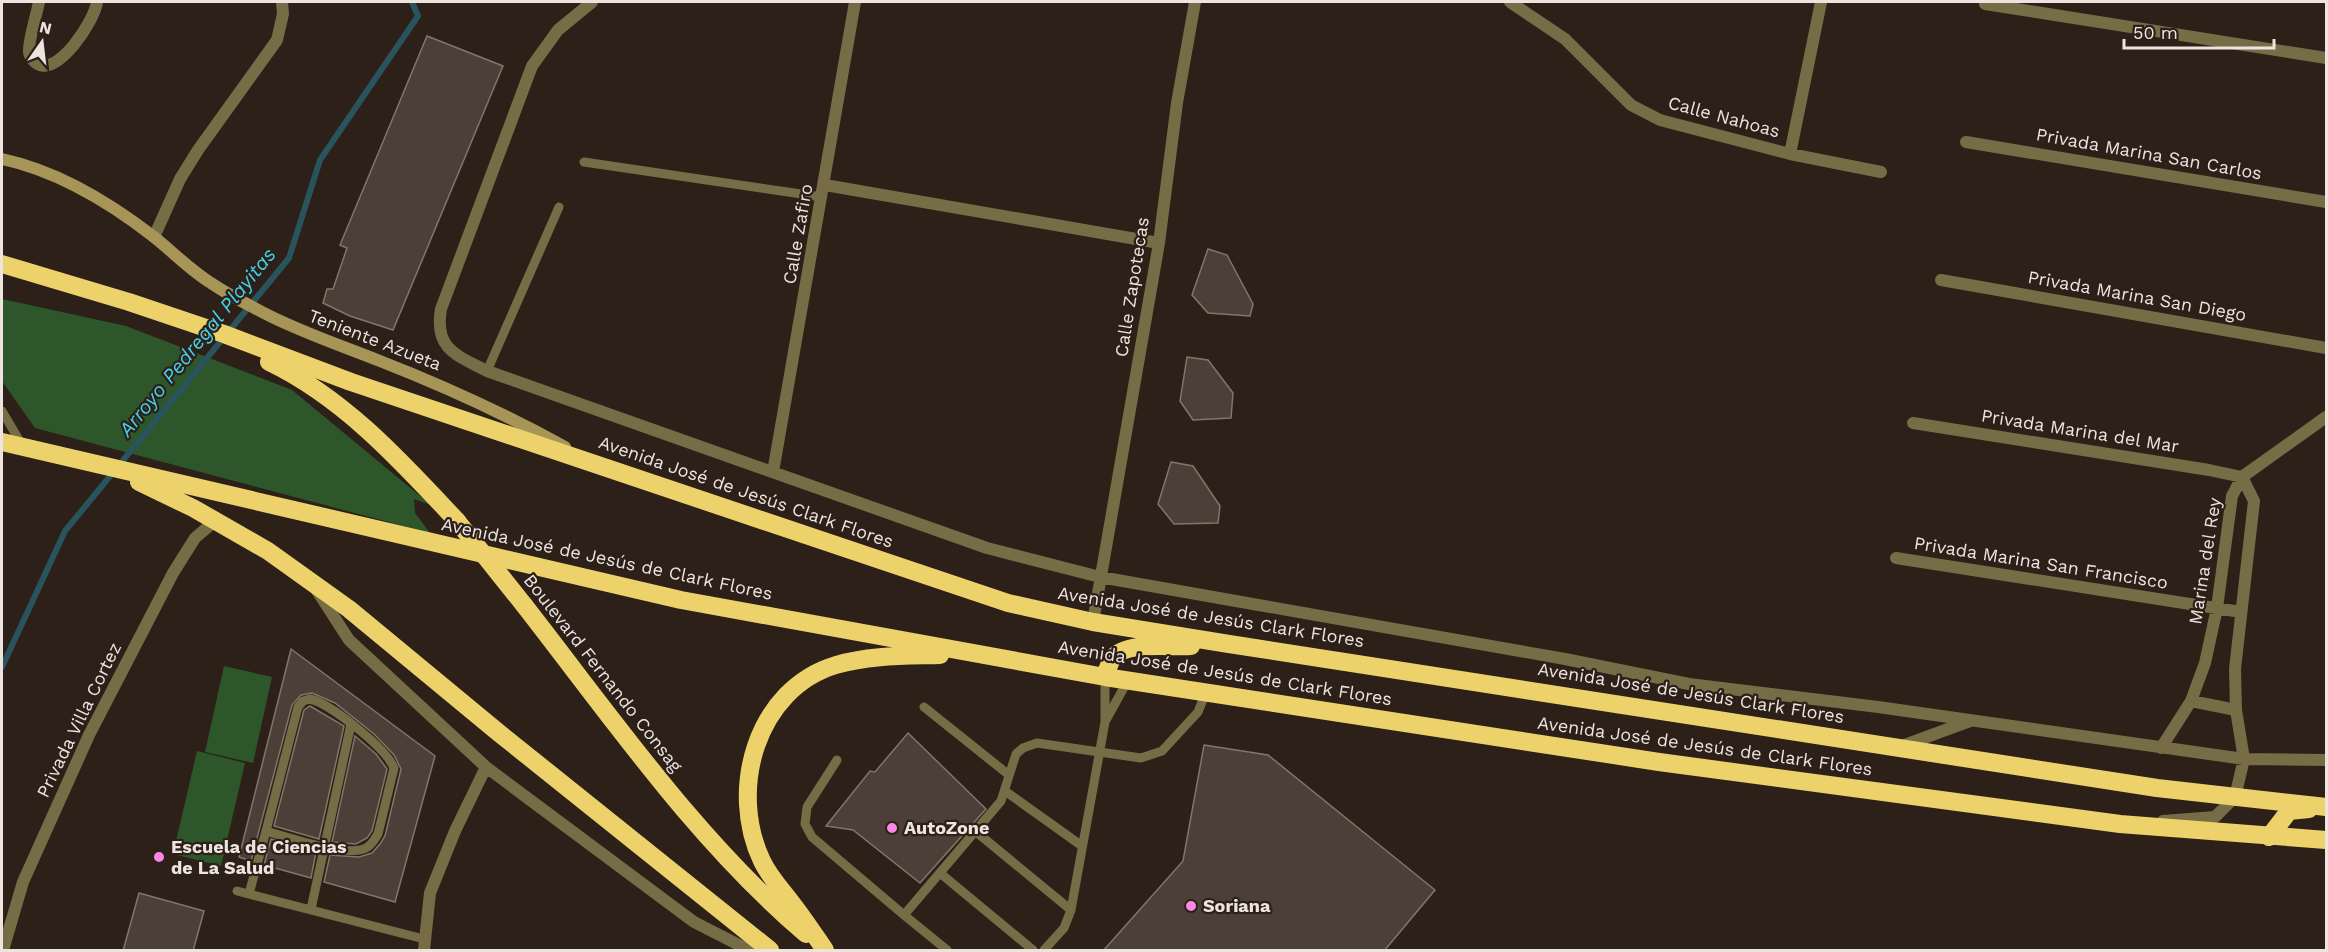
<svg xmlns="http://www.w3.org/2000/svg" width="2328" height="952" viewBox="0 0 2328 952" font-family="'Work Sans',sans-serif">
<rect width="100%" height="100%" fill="#2c2019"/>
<path fill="#2d572b" d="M2,299L126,326L292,390L431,505L414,499L415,513L430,533L35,428L2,381Z
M224,666L272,677L253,763L205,752Z
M197,751L245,763L221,866L173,854Z"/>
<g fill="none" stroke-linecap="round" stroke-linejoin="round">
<path stroke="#29545d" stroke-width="6" d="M2,667L65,531L289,258L320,160L418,16L412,2"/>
</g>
<path fill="#4c3f37" stroke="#83756c" stroke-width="1.5" d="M427,36L503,66L393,330L350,316L323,303L327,289H333L347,248L340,245Z
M1208,249L1227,255L1253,304L1250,316L1208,313L1192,295Z
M1187,357L1208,360L1233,393L1231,418L1193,420L1180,401Z
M1171,462L1193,466L1220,506L1218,523L1174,524L1158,504Z
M291,649L435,756L395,902L324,882L330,855L359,857L372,853L380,844L385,836L401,769L394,755L374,734L335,703L312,693L301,695L292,705L251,861L239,857Z
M310,706L344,726L319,839L274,826L304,710Z
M908,733L986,809L920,883L853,830L826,826L870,771L875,772Z
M355,736L376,754L387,769L372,831L367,838L356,844L332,842Z
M1204,745L1268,755L1435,890L1384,951H1103L1183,861Z
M271,839L316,852L311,878L264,865Z
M139,893L204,911L193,951H123Z"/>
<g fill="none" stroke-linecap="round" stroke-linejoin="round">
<path stroke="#766c46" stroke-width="9" d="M584,162L822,197
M487,371L559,207
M2,411L22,445
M310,699C331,704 386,748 394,768L378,834C374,840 372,845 366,848C347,858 287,837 266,831L298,707L303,701Z
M924,707L1009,775
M1106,720L1128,680
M837,760L807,807L805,824L812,837L904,915
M1005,791L1082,846
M975,831L1071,910
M940,873L1033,950
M237,891L424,939
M249,894L266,831
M311,909L351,724
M947,950L904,915L1001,801L1016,754L1023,748L1037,743L1141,758L1162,751L1198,712L1206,692
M1044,950L1064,928L1071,910L1105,722V677"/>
<path stroke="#766c46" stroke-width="12" d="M39,2C37,13 28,42 29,52C29,55 33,61 36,63C57,79 95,20 97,2
M592,2L558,30L532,66L441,309C434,349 456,355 487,371L987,548L1100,577L1565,659L1689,684L1878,707L2244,759L2326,760
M1510,2L1565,39L1631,105L1660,120L1790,154L1881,172
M1985,4L2326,58
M1966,142L2326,202
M1790,154L1821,2
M825,185L1159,243
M154,237L180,179L198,150L277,40L283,14L282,2
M1941,280L2326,348
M1913,423L2209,470L2242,477
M773,472L855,2
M1896,558L2241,612
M316,589L349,640L486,767L694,922L749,950
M1093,622L1159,243L1177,103L1195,2
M2191,701L2236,710
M1902,746L1970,721
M2161,748L2191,701L2205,663L2217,608L2232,496L2242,477L2326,417
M2163,821L2215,817L2235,797L2244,759L2236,710L2235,669L2254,501L2242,477
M3,950L23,882L89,735L173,573L195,538L216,520
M424,950L430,893L455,831L486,767"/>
<path stroke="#a69556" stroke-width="12" d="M2,159C58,171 109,202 154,237C173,252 190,270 211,283C227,294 245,303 262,312C300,332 340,345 380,361C444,386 505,414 565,447"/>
<path stroke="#edd26c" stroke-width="18" d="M2,264L129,302L224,334L351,382L1008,603L1093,622L1229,644L2157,788L2326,807
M269,362C344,398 401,461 457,521
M2,442L681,600L1105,677L1659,762L2120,824L2326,840
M139,482L193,508L268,551L349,609L499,733L770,950
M524,605C613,719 696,840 806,934
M1105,677C1107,671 1109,664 1112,659C1126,640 1170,648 1191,646
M2269,837L2289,811L2309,809
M825,950C814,934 803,917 791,902C781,889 769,876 762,861C728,790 756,689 836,665C870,655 906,656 940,655"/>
<path stroke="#edd26c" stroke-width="18" d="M457,521L524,605"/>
</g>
<g fill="#fb87e6" stroke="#2c2019" stroke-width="2">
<circle cx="892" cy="828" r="6"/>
<circle cx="159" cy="857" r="6"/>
<circle cx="1191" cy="906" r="6"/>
</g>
<g text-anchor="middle" stroke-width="4.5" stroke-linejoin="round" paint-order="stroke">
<g font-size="18" fill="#ede4e0" stroke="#2c2019">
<text transform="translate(1724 117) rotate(15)" y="6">Calle Nahoas</text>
<text transform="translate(2149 154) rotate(10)" y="6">Privada Marina San Carlos</text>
<text transform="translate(798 234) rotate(-80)" y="6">Calle Zafiro</text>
<text transform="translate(1132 287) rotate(-81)" y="6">Calle Zapotecas</text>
<text transform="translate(2137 296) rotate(10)" y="6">Privada Marina San Diego</text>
<text transform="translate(375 340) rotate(21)" y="6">Teniente Azueta</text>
<text transform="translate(2080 431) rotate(9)" y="6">Privada Marina del Mar</text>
<text transform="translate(746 492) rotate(19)" y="6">Avenida José de Jesús Clark Flores</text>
<text transform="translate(607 559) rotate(12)" y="6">Avenida José de Jesús de Clark Flores</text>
<text transform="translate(2205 561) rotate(-81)" y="6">Marina del Rey</text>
<text transform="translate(2041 563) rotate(9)" y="6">Privada Marina San Francisco</text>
<text transform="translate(1211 617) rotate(9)" y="6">Avenida José de Jesús Clark Flores</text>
<text transform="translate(603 673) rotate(52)" y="6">Boulevard Fernando Consag</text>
<text transform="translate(1225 673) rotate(9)" y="6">Avenida José de Jesús de Clark Flores</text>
<text transform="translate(1691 693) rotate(9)" y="6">Avenida José de Jesús Clark Flores</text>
<text transform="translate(79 720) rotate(-64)" y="6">Privada Villa Cortez</text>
<text transform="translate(1705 746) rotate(8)" y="6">Avenida José de Jesús de Clark Flores</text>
</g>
<g font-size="18" font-weight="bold" fill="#ede4e0" stroke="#2c2019" text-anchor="start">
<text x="904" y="834">AutoZone</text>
<text x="171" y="853">Escuela de Ciencias<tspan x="171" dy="21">de La Salud</tspan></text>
<text x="1203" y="912">Soriana</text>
</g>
<g font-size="20" font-style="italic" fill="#41d3ec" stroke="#2c2019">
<text transform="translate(197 342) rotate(-51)" y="7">Arroyo Pedregal Playitas</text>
</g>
</g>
<rect width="2328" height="952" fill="none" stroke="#ede4e0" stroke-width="6"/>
<g transform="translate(42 42) rotate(14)" stroke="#2c2019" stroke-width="4.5" paint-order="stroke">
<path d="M0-4.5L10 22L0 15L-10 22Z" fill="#ede4e0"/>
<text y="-9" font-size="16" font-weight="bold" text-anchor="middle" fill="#ede4e0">N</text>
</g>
<path d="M2124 39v9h150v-9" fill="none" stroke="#ede4e0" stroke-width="3"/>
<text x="2133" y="39" font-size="18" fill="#ede4e0" stroke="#2c2019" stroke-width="4.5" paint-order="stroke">50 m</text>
</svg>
